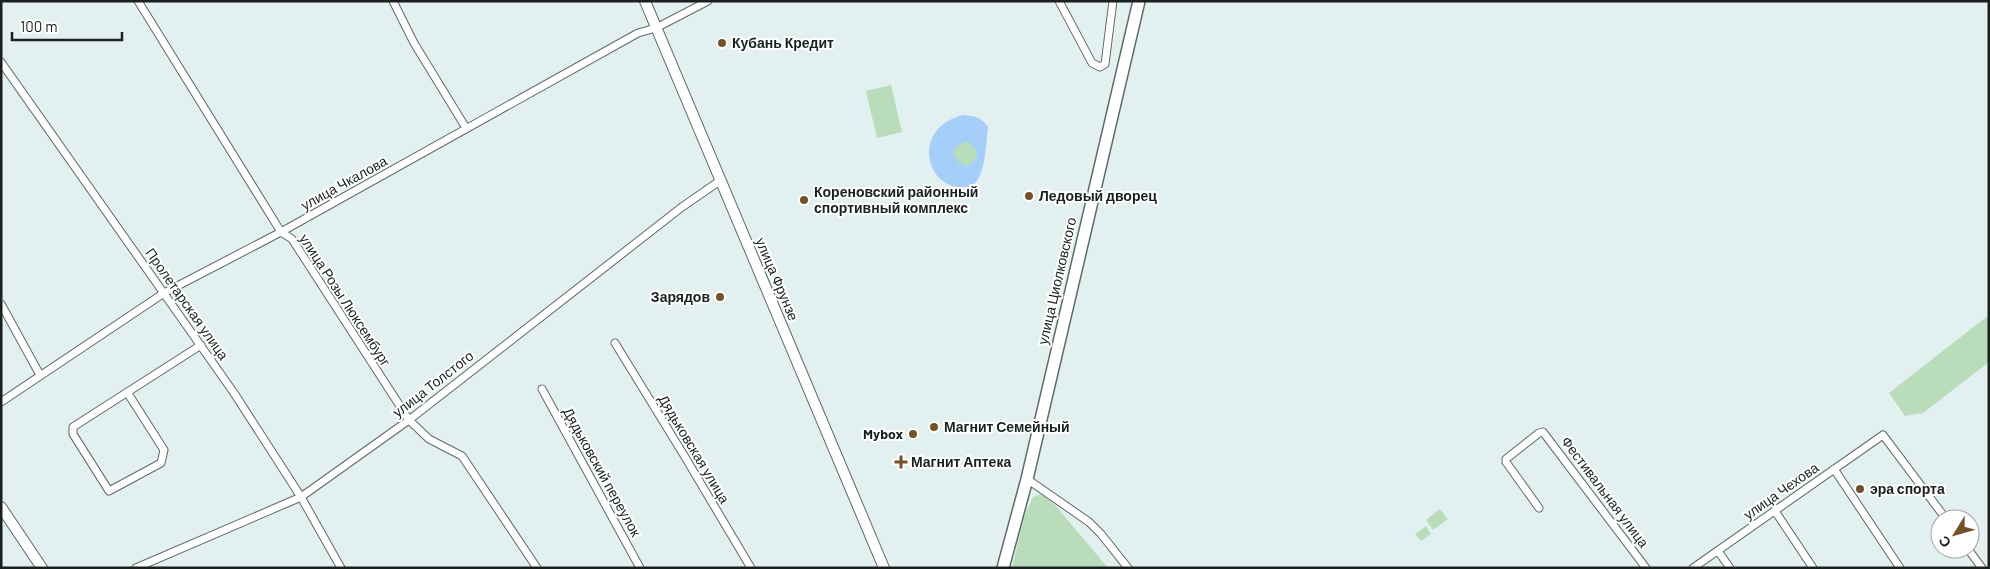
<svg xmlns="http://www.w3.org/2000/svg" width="1990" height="569" viewBox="0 0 1990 569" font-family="Barlow,sans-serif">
<rect width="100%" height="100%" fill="#e3f0f0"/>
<path fill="#b9ddba" d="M891,85L902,132L877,138L866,91Z
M953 154a12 12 0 1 1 24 0a12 12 0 1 1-24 0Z
M1989,315V362L1923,413L1905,416L1889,393Z
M1042,494L1056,506L1108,568H1012L1024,517L1033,497Z
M1440,509L1448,519L1433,530L1426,520Z
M1426,526L1431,534L1421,541L1415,534Z"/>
<path fill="#a5cff9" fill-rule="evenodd" d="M963,115C975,116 981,117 988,127C986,141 986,172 975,183C973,186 969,187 965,187C926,191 910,128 963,115ZM965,142L970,143L977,152L976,159L968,166L959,163L953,153L956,147Z"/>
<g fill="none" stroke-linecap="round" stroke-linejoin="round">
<defs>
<path id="street" d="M138,1L281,232L292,239L409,420L429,439L462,456L537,568
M393,1L414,43L466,128
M1059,1L1092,63L1100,67L1105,64L1113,1
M1,62L234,393L301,497L341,568
M1,304L40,375
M615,343L685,457L751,568
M542,389L640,568
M127,392L164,450L161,463L109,491L73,434V427L201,345
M1,402L164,293L281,232L638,33L656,28L708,1
M1834,469L1900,568
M1027,479L1089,522L1101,534L1128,568
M1539,508L1506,462V459L1539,433L1543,432L1646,568
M1775,511L1813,568
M1968,549L1982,568
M1718,551L1730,568
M136,568L301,497L409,420L682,207L721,180
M1693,568L1883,435L1946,519"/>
<path id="secondary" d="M645,1L884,568
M1,507L42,568"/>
<path id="primary" d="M1003,568L1027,479L1139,1"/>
</defs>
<use href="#street" stroke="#5e6969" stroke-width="9"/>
<use href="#secondary" stroke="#5e6969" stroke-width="12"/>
<use href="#primary" stroke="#5e6969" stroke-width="14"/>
<use href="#street" stroke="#fff" stroke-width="7"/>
<use href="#secondary" stroke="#fff" stroke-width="10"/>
<use href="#primary" stroke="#fff" stroke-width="11"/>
</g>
<g fill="#745129" stroke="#fff" stroke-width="2">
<circle cx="722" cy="43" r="5"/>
<circle cx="1029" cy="196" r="5"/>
<circle cx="804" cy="200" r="5"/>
<circle cx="720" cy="297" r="5"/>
<circle cx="934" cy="427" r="5"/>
<circle cx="913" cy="434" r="5"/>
<path d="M898.5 454.5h5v5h5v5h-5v5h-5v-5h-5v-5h5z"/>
<circle cx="1860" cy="489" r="5"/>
</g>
<g text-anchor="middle" stroke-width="4" stroke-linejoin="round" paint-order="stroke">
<g font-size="14" font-weight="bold" fill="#1a1f1f" stroke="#fff" text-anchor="start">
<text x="732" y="48">Кубань Кредит</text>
<text x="814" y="197">Кореновский районный<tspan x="814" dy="16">спортивный комплекс</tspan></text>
<text x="1039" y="201">Ледовый дворец</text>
<text x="710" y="302" text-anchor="end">Зарядов</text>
<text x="944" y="432">Магнит Семейный</text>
<text x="903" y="439" text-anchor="end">Mybox</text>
<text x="911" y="467">Магнит Аптека</text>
<text x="1870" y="494">эра спорта</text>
</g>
<g font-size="14" fill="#1a1f1f" stroke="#fff">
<text transform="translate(344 183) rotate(-29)" y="5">улица Чкалова</text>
<text transform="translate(777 279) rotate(67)" y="5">улица Фрунзе</text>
<text transform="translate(1057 281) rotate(-77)" y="5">улица Циолковского</text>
<text transform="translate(345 300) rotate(57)" y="5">улица Розы Люксембург</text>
<text transform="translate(187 304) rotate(55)" y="5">Пролетарская улица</text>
<text transform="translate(433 384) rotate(-38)" y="5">улица Толстого</text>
<text transform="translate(694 449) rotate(59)" y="5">Дядьковская улица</text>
<text transform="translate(602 472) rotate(61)" y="5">Дядьковский переулок</text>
<text transform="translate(1781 491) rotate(-35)" y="5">улица Чехова</text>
<text transform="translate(1605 492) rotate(53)" y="5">Фестивальная улица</text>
</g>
</g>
<rect width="1990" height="569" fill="none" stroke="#1a1f1f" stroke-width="5"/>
<g transform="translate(1955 534) rotate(233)"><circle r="24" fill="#ffffff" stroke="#a3a5a5"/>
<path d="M0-4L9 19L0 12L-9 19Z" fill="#745129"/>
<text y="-8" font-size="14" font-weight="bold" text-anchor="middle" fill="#1a1f1f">С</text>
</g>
<path d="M12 32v8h110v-8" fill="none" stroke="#1a1f1f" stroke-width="2.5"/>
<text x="20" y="32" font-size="15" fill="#1a1f1f" stroke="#ffffff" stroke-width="4" paint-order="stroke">100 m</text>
</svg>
